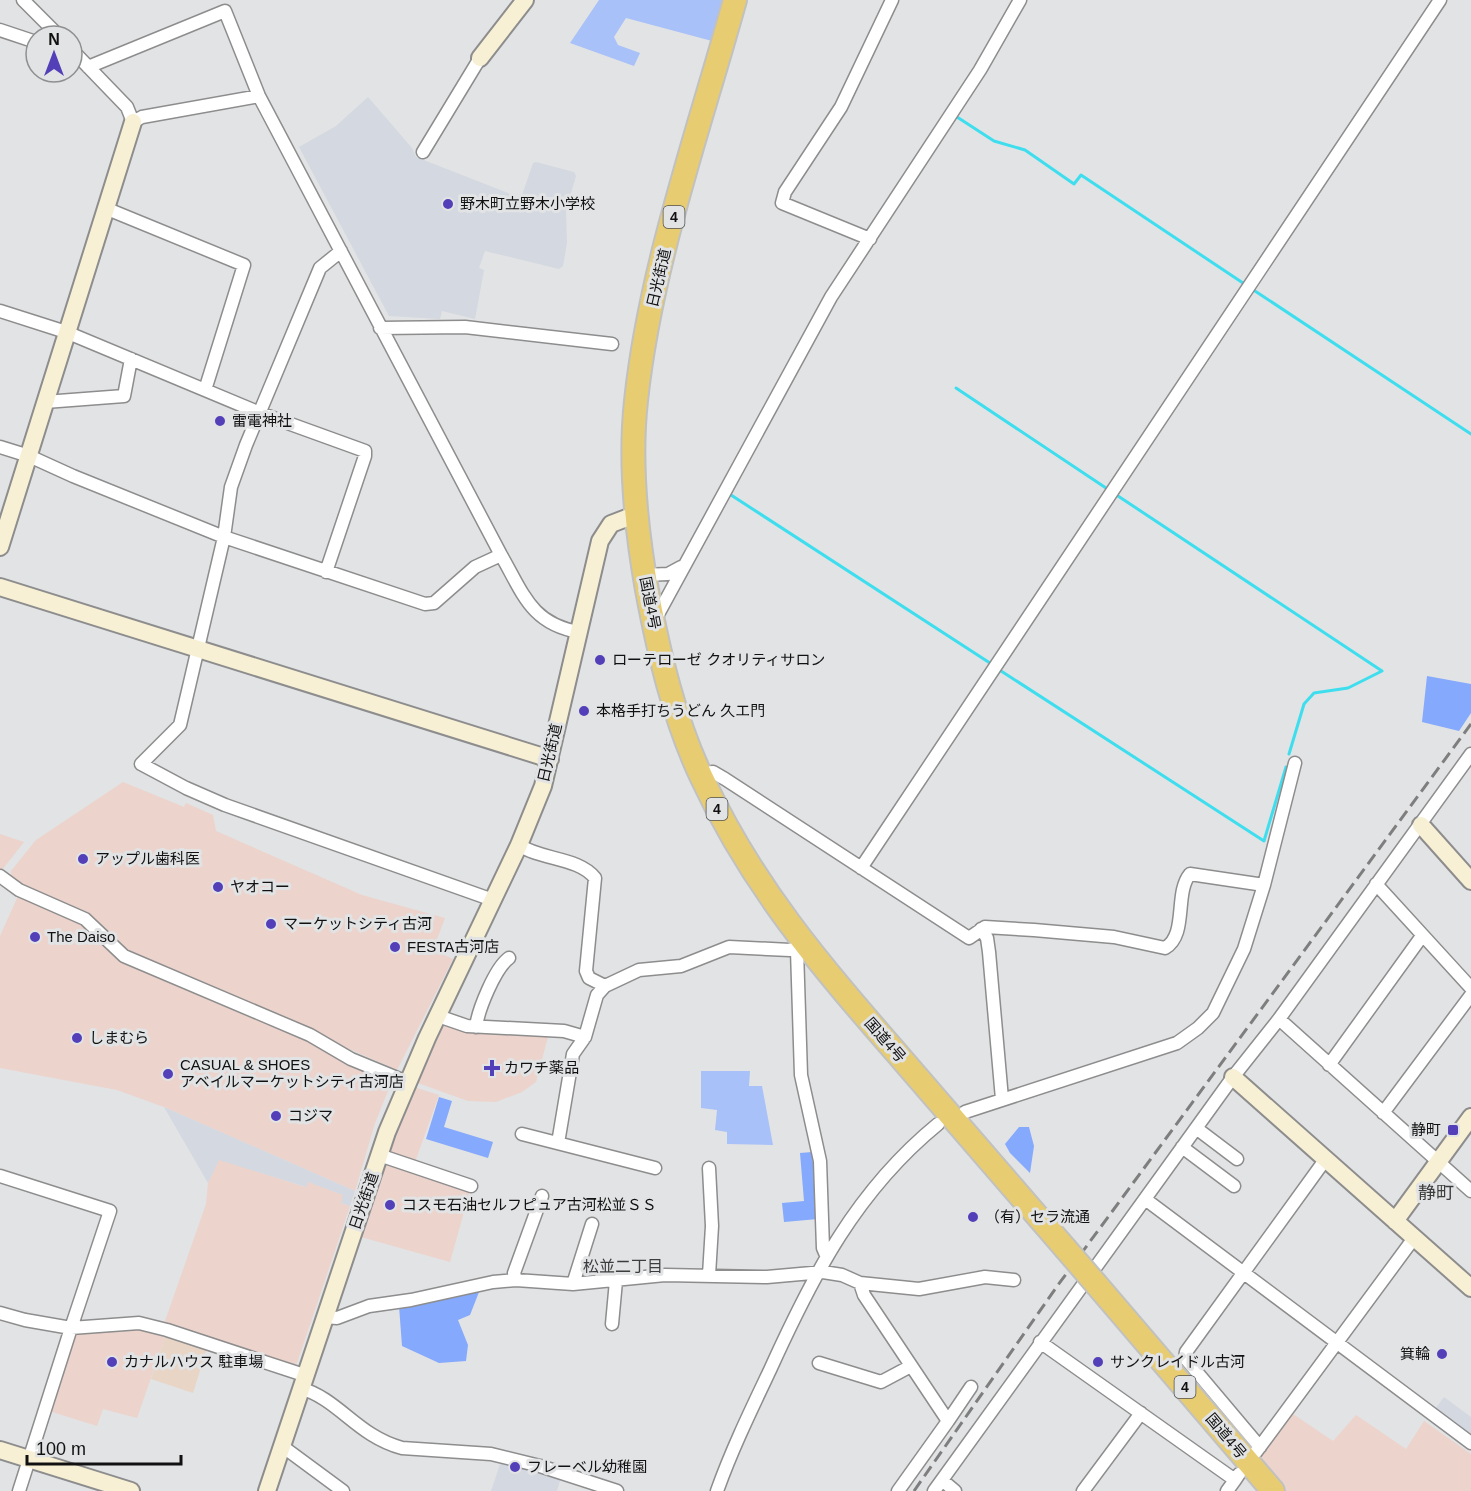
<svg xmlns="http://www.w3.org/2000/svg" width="1471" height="1491" viewBox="0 0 1471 1491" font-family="Helvetica,'Noto Sans JP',sans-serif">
<rect width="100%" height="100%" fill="#e2e3e4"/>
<path fill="#ecd3cc" d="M123,782L184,807L186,803L213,815L216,831L362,895L445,918L433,950L453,959L397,1070L124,950L11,877V871L36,840Z
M0,834L24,842L2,870L0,868Z
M18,896L82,924L112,953L312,1042L342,1062L389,1083L390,1086L375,1123L355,1191L164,1107L117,1090L0,1068V936Z
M444,1023L549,1033L536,1082L522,1092L496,1102L468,1101L415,1082Z
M414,1087L439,1095L415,1162L389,1152Z
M219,1159L305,1187L308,1182L344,1195L341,1203L350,1206L297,1363L290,1366L164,1324L206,1204L208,1183Z
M382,1162L471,1187L450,1262L361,1237Z
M134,1326L167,1332L137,1418L103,1409L97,1426L49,1411L75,1332Z
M1290,1412L1333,1441L1356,1415L1406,1449L1424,1421L1471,1454V1491H1286L1257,1456Z"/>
<path fill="#d4d8e0" d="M368,97L412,148L416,157L521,198L533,163L536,162L574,172L576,176L566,210L567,243L563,266L559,269L485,251L479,268L484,270L475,319L442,311L440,319L389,316L299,147L336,126Z
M164,1107L355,1191L350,1206L341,1203L343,1195L308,1182L306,1187L219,1160L208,1183Z
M1444,1397L1471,1417V1439L1433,1412Z
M502,1458L561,1477L557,1491H491Z"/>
<path fill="#e8d5c5" d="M167,1332L203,1344L206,1351L193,1393L151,1379Z"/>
<path fill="#a8c1f8" d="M599,0H723L712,41L626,18L614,37L618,45L640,53L634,66L570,43Z
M701,1071H750L749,1086H762L773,1145L727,1144V1132L715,1130L717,1110L701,1108Z"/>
<path fill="#84a9fd" d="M1427,676L1471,684V713L1459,731L1422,722Z
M439,1097L452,1101L444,1127L493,1142L488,1158L426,1139Z
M1019,1127H1029L1034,1146L1030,1173L1010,1153L1005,1144Z
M812,1152L818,1219L784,1222L782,1203L804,1201L800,1153Z
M470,1292H479L470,1315L458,1320L468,1345L466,1361L439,1363L402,1346L399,1306Z"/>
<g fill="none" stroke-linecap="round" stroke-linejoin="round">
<path stroke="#3edeef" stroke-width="3" d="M957,117L994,141L1025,150L1074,184L1081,175L1246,285
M1252,289L1471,434
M956,388L1109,490
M1115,494L1382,671
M731,495L993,665
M998,669L1264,841L1286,767
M1289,754L1304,704L1314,693L1348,688L1382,671"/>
<defs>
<path id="street" d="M23,0L59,36
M0,30L36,42
M72,50L127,107L133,122L142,117L259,96
M88,67L225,11L259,96L501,555C523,593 531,624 579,632
M423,152L480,58
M105,208L244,265L205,390
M870,239L782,203L785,192L841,107L892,0
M341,251L320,268L246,445L231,487L224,537L180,725L141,764L186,788L225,805L493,900
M0,311L66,332L260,413L365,451V456L326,572
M380,328L465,327L612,344
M45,402L124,396L131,359
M0,447L29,456L73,476L224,537L425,604L434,603L475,567L501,555
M644,575L668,574L681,567
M656,618L831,297L980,70L1020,0
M700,774L713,772L725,779L969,938L985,927L1034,930L1114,937L1165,948C1188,935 1174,893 1190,874L1264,885
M519,845C541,860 578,857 595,878L586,971L589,978L605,986
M861,868L1440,0
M0,876L19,890L85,919L124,956L310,1035L351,1059L407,1082
M1376,884L1471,988
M981,929L987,938L989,952L1002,1099
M797,950L801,1075L820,1161L823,1248L826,1255
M438,1016L467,1026L564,1031L585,1037
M1279,1019L1471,1191
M476,1027C478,1010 495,968 509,958
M1329,1065L1422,936
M965,1112L1177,1043L1198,1028L1213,1013L1244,949L1264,885L1295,763
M1383,1113L1471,995
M1196,1128L1237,1159
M522,1134L655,1168
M558,1143L573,1054L585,1037L597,995L605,986L639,970L681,966L729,947L790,950L804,946
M1182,1147L1234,1186
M379,1155L471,1186
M709,1168L712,1226L709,1275
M0,1176L110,1211L71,1328L25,1320L0,1313
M1145,1199L1471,1443
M516,1280L514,1273L542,1196
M860,1283L864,1295L948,1421L898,1491
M573,1284L592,1224
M324,1317L337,1318L369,1306L411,1300L493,1282L516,1280L573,1284L665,1275L767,1277L823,1272L842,1275L860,1283L919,1289L985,1277L1014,1280
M612,1324L616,1281
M1040,1342L1235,1480L1239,1474
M819,1363L881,1382L911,1366
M300,1388C339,1399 357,1436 402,1448L491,1454L540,1466L617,1491
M948,1421L971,1387
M282,1446L343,1491
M1260,1447L1185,1358L1186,1352L1325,1160
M1256,1452L1414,1238
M942,1480L955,1491
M19,1491L71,1328L139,1323L167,1330L304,1375
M717,1491C732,1449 751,1410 770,1370C813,1275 856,1191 938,1124
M934,1491L1233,1077L1279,1019L1471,754
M1083,1491L1141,1413
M1227,1491L1235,1480"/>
<path id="secondary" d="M480,58L525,0
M0,547L133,122
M0,587L550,759
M1421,825L1471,881
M1233,1077L1471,1288
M1395,1221L1471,1117
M0,1450L131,1491
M267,1491L387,1132L427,1038L519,845L543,786L600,541L611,524L637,514"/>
<path id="highway" d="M735,0C699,130 650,267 636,401C629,464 636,528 647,590C659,654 674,719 702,778C753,888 822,967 900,1057C955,1120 1010,1184 1065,1248
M1096,1284L1273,1491"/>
</defs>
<use href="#street" stroke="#8d8d8e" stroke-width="15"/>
<use href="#secondary" stroke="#8d8d8e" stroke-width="20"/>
<use href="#highway" stroke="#c1c1c1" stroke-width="26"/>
<use href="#street" stroke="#fff" stroke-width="12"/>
<use href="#secondary" stroke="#f8f0d4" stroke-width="16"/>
<use href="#highway" stroke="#e7cc71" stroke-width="22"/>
<path stroke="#7e7e7f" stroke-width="3" stroke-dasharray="12 6" stroke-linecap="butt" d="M914,1491L1058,1285L1471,724"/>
<defs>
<path id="highway-bridge" d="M1065,1248L1096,1284"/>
</defs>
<use href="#highway-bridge" stroke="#c1c1c1" stroke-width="26" stroke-linecap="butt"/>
<use href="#highway-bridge" stroke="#e7cc71" stroke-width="22"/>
</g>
<g fill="#5340b8" stroke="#e2e3e4" stroke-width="2">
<circle cx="448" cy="204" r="6"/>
<circle cx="220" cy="421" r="6"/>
<circle cx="600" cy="660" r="6"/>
<circle cx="584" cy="711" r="6"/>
<circle cx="83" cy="859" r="6"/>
<circle cx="218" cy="887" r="6"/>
<circle cx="271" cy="924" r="6"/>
<circle cx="35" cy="937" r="6"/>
<circle cx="395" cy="947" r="6"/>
<circle cx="77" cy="1038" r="6"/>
<path d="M489 1059h6v6h6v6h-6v6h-6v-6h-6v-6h6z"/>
<circle cx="168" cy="1074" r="6"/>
<circle cx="276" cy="1116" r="6"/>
<rect x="1447" y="1124" width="12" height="12" rx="3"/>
<circle cx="390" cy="1205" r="6"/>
<circle cx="973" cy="1217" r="6"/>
<circle cx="1442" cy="1354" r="6"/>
<circle cx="112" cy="1362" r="6"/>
<circle cx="1098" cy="1362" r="6"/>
<circle cx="515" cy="1467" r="6"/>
</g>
<g text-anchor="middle" stroke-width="6" stroke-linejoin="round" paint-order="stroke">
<g fill="#e2e3e4" stroke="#505051" stroke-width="1.5">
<rect x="663.5" y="206" width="21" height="22" rx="4.5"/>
<rect x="706.5" y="798" width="21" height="22" rx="4.5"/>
<rect x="1174.5" y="1376" width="21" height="22" rx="4.5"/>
</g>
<g font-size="14" font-weight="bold" fill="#111112">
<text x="674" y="222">4</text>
<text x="717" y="814">4</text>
<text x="1185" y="1392">4</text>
</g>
<g font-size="15" fill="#111112" stroke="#e2e3e4" text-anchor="start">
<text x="460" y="209">野木町立野木小学校</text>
<text x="232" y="426">雷電神社</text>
<text x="612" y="665">ローテローゼ クオリティサロン</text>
<text x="596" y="716">本格手打ちうどん 久エ門</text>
<text x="95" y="864">アップル歯科医</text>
<text x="230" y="892">ヤオコー</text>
<text x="283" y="929">マーケットシティ古河</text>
<text x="47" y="942">The Daiso</text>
<text x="407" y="952">FESTA古河店</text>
<text x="89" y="1043">しまむら</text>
<text x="180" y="1070">CASUAL &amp; SHOES<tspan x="180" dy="17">アベイルマーケットシティ古河店</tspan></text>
<text x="504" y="1073">カワチ薬品</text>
<text x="288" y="1121">コジマ</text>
<text x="1441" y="1135" text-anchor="end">静町</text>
<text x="402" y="1210">コスモ石油セルフピュア古河松並ＳＳ</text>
<text x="985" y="1222">（有）セラ流通</text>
<text x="1430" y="1359" text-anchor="end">箕輪</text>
<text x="124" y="1367">カナルハウス 駐車場</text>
<text x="1110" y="1367">サンクレイドル古河</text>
<text x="527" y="1472">フレーベル幼稚園</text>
</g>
<g font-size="15" fill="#111112" stroke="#e2e3e4">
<text transform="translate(659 278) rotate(-77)" y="5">日光街道</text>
<text transform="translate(650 603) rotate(79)" y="5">国道4号</text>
<text transform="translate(550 753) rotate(-77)" y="5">日光街道</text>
<text transform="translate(885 1040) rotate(49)" y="5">国道4号</text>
<text transform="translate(364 1201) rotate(-71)" y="5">日光街道</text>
<text transform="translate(1226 1436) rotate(50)" y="5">国道4号</text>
</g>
<g font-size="16" fill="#3c3d3d" stroke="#e2e3e4">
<text x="623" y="1272">松並二丁目</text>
</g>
<g font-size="18" fill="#3c3d3d" stroke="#e2e3e4">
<text x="1436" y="1199">静町</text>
</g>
</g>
<g transform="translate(54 54)"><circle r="28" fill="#e2e3e4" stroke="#8e8f90" stroke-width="1.5"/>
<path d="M0-4.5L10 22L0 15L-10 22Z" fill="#5340b8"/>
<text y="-9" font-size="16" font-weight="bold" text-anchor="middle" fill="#111112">N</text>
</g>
<path d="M27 1455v9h154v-9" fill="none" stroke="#111112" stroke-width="3"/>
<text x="36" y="1455" font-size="18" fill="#111112" stroke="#e2e3e4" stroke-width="4.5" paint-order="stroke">100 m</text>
</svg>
